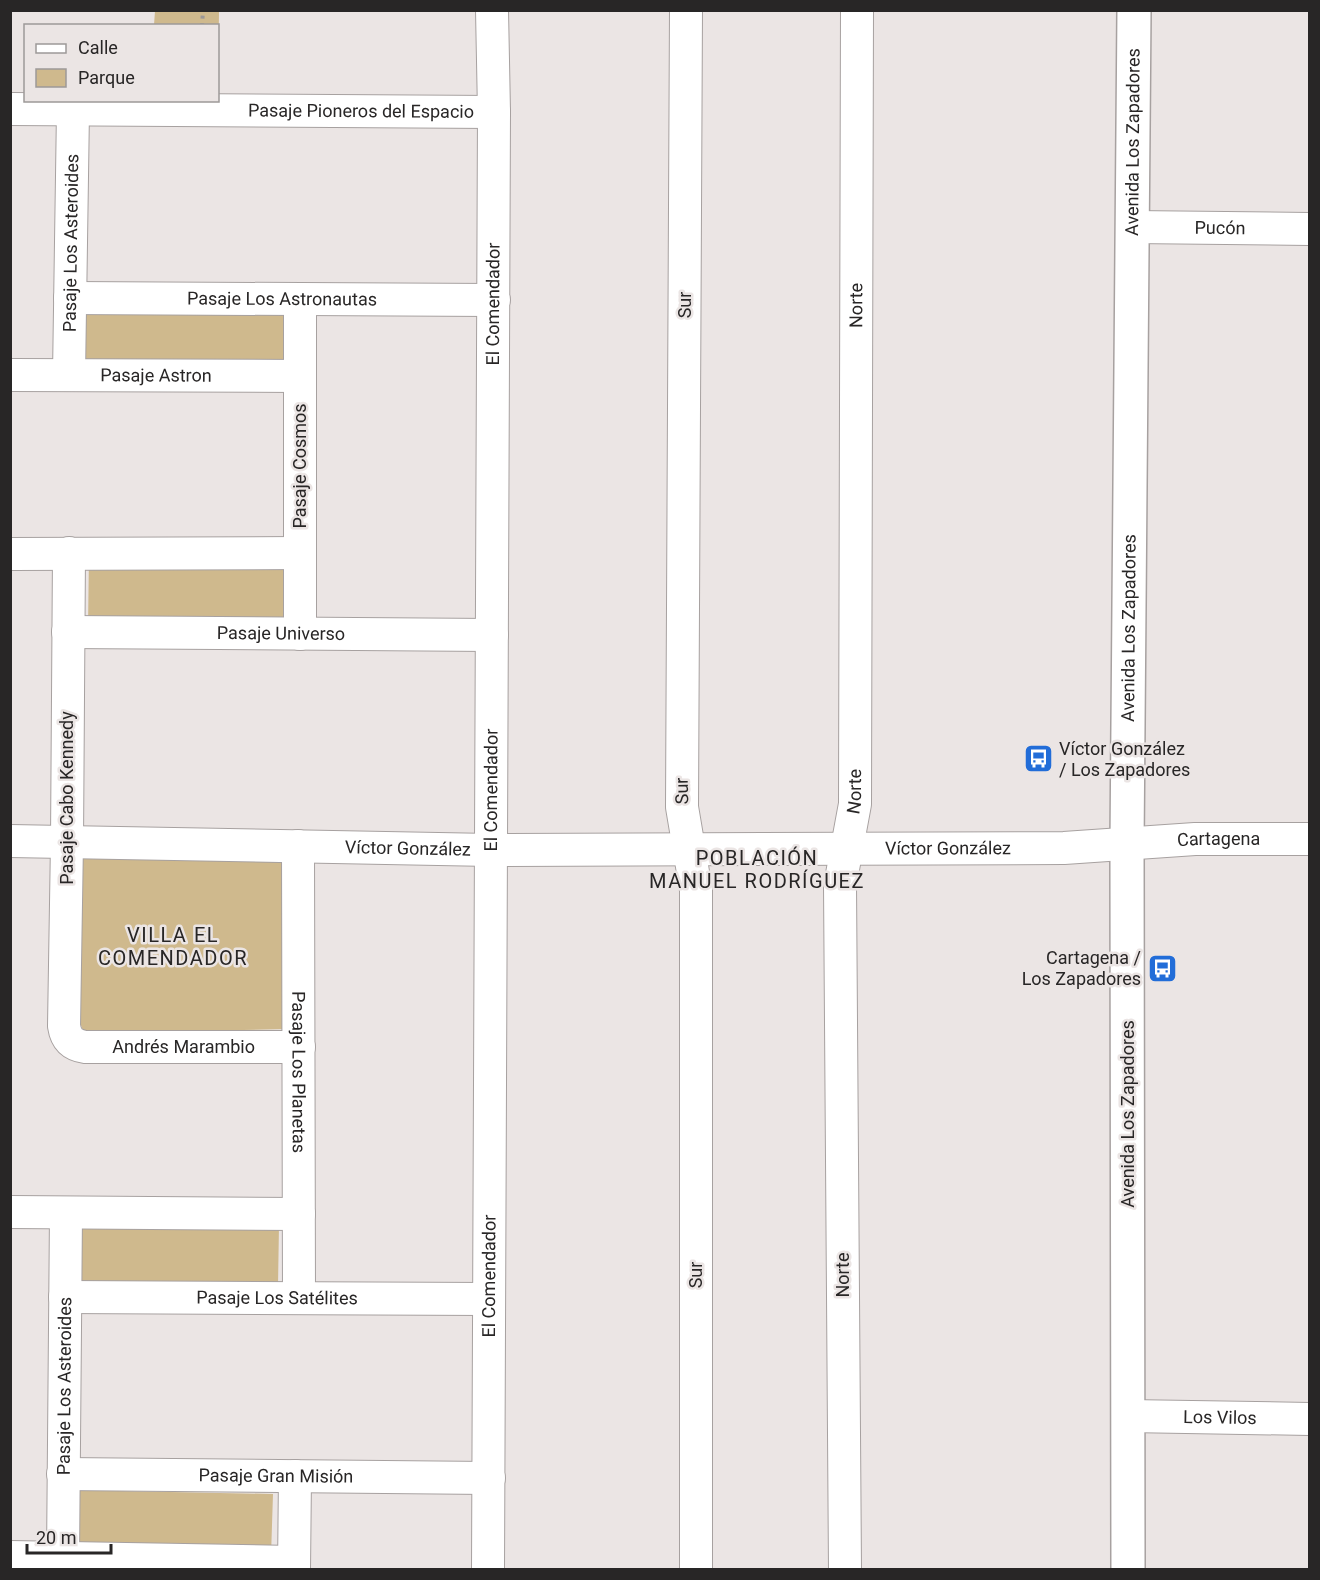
<svg xmlns="http://www.w3.org/2000/svg" width="1320" height="1580" viewBox="0 0 1320 1580" font-family="Roboto,sans-serif">
<rect width="100%" height="100%" fill="#ebe5e4"/>
<path fill="#cfb98d" d="M155,11H219L218,90V26L154,25Z
M77,306L288,310L287,370L75,365Z
M89,555L284,558L283,630L88,627Z
M74,855H290L288,1029L84,1033L75,1010Z
M79,1220L279,1225L278,1286L77,1282Z
M72,1490L273,1494L271,1556L71,1551Z"/>
<g fill="none" stroke-linecap="round" stroke-linejoin="round">
<defs>
<g id="minor">
<path d="M686,10L682,807L696,890V1570"/>
<path id="s1" d="M10,109L494,112"/>
<path id="s2" d="M1132,227L1310,229"/>
<path id="s3" d="M70,298L494,300"/>
<path d="M300,299V634"/>
<path id="s4" d="M10,375L299,376"/>
<path id="s5" d="M69,375L73,110"/>
<path id="s6" d="M69,553L67,842L64,1026C66,1039 72,1045 85,1047H299"/>
<path d="M10,554L300,553"/>
<path id="s7" d="M68,632L492,635"/>
<path id="s8" d="M10,841L491,850L1064,848L1195,839H1310"/>
<path id="s9" d="M298,846L299,1298"/>
<path d="M10,1212L299,1214"/>
<path id="s10" d="M65,1297L489,1299"/>
<path id="s11" d="M1128,1416L1310,1419"/>
<path id="s12" d="M63,1474L489,1478"/>
<path d="M10,1557L294,1562"/>
<path id="s13" d="M63,1558L66,1213"/>
<path d="M294,1570L295,1476"/>
<path id="s14" d="M488,1570L494,112L492,10"/>
<path id="s15" d="M845,1570L840,885L855,804L857,10"/>
</g>
<g id="secondary">
<path id="s16" d="M1128,1570L1127,844L1134,10"/>
</g>
</defs>
<use href="#minor" stroke="#a7a1a0" stroke-width="34"/>
<use href="#secondary" stroke="#a7a1a0" stroke-width="36"/>
<path stroke="#9b9796" stroke-width="4" stroke-dasharray="3 4.5" stroke-linecap="butt" d="M202,26L203,10"/>
<use href="#minor" stroke="#fff" stroke-width="32"/>
<use href="#secondary" stroke="#fff" stroke-width="33"/>
</g>
<defs>
<symbol id="bus-square" viewBox="-11 -11 22 22"><rect x="-9" y="-9" width="18" height="18" rx="4" fill="#226dd8" stroke="#ebe5e4"/><path d="M-5-6H5V4H4V6H2V4H-2V6H-4V4H-5ZM-3.5-4V0h7V-4ZM-3.5 1.2v1.5H-2V1.2ZM2 1.2v1.5H3.5V1.2Z" fill="#fff"/></symbol>
</defs>
<g fill-rule="evenodd">
<use href="#bus-square" x="1022" y="742" width="33" height="33"/>
<use href="#bus-square" x="1146" y="952" width="33" height="33"/>
</g>
<g text-anchor="middle" stroke-width="5" stroke-linejoin="round" paint-order="stroke">
<g font-size="18" fill="#282626" stroke="#ebe5e4">
<text dy="6" stroke="none"><textPath href="#s1" startOffset="351">Pasaje Pioneros del Espacio</textPath></text>
<text dy="6" stroke="none"><textPath href="#s16" startOffset="1428">Avenida Los Zapadores</textPath></text>
<text dy="6" stroke="none"><textPath href="#s2" startOffset="88">Pucón</textPath></text>
<text dy="6" stroke="none"><textPath href="#s5" startOffset="132">Pasaje Los Asteroides</textPath></text>
<text dy="6" stroke="none"><textPath href="#s3" startOffset="212">Pasaje Los Astronautas</textPath></text>
<text dy="6" stroke="none"><textPath href="#s14" startOffset="1266">El Comendador</textPath></text>
<text transform="translate(685 305) rotate(-90)" y="6">Sur</text>
<text dy="6" stroke="none"><textPath href="#s15" startOffset="1266">Norte</textPath></text>
<text dy="6" stroke="none"><textPath href="#s4" startOffset="146">Pasaje Astron</textPath></text>
<text transform="translate(300 466) rotate(-90)" y="6">Pasaje Cosmos</text>
<text dy="6" stroke="none"><textPath href="#s16" startOffset="942">Avenida Los Zapadores</textPath></text>
<text dy="6" stroke="none"><textPath href="#s7" startOffset="213">Pasaje Universo</textPath></text>
<text dy="6" stroke="none"><textPath href="#s14" startOffset="780">El Comendador</textPath></text>
<text transform="translate(682 791) rotate(-91)" y="6">Sur</text>
<text dy="6" stroke="none"><textPath href="#s15" startOffset="780">Norte</textPath></text>
<text transform="translate(67 798) rotate(-90)" y="6">Pasaje Cabo Kennedy</text>
<text dy="6" stroke="none"><textPath href="#s8" startOffset="1209">Cartagena</textPath></text>
<text dy="6" stroke="none"><textPath href="#s8" startOffset="398">Víctor González</textPath></text>
<text dy="6" stroke="none"><textPath href="#s8" startOffset="938">Víctor González</textPath></text>
<text dy="6" stroke="none"><textPath href="#s6" startOffset="604">Andrés Marambio</textPath></text>
<text dy="6" stroke="none"><textPath href="#s9" startOffset="226">Pasaje Los Planetas</textPath></text>
<text transform="translate(1128 1114) rotate(-90)" y="6">Avenida Los Zapadores</text>
<text transform="translate(696 1275) rotate(-90)" y="6">Sur</text>
<text transform="translate(843 1275) rotate(-90)" y="6">Norte</text>
<text dy="6" stroke="none"><textPath href="#s14" startOffset="294">El Comendador</textPath></text>
<text dy="6" stroke="none"><textPath href="#s10" startOffset="212">Pasaje Los Satélites</textPath></text>
<text dy="6" stroke="none"><textPath href="#s13" startOffset="172">Pasaje Los Asteroides</textPath></text>
<text dy="6" stroke="none"><textPath href="#s11" startOffset="92">Los Vilos</textPath></text>
<text dy="6" stroke="none"><textPath href="#s12" startOffset="213">Pasaje Gran Misión</textPath></text>
</g>
<g font-size="18" fill="#282626" stroke="#ebe5e4" text-anchor="start">
<text x="1059" y="755">Víctor González<tspan x="1059" dy="21">/ Los Zapadores</tspan></text>
<text x="1141" y="964" text-anchor="end">Cartagena /<tspan x="1141" dy="21">Los Zapadores</tspan></text>
</g>
<g font-size="20" letter-spacing="1.5" fill="#282626" stroke="#ebe5e4">
<text x="757" y="865">POBLACIÓN<tspan x="757" dy="23">MANUEL RODRÍGUEZ</tspan></text>
<text x="173" y="942">VILLA EL<tspan x="173" dy="23">COMENDADOR</tspan></text>
</g>
</g>
<rect width="1320" height="1580" fill="none" stroke="#282626" stroke-width="24"/>
<rect x="24" y="24" width="195" height="78" fill="#ebe5e4" stroke="#9d9998" stroke-width="1.5"/>
<rect x="36" y="44" width="30" height="9" fill="#ffffff" stroke="#9d9998" stroke-width="1.5"/>
<text x="78" y="54" font-size="18" fill="#282626">Calle</text>
<rect x="36" y="69" width="30" height="18" fill="#cfb98d" stroke="#9d9998" stroke-width="1.5"/>
<text x="78" y="84" font-size="18" fill="#282626">Parque</text>
<path d="M27 1544v9h84v-9" fill="none" stroke="#282626" stroke-width="3"/>
<text x="36" y="1544" font-size="18" fill="#282626" stroke="#ebe5e4" stroke-width="4.5" paint-order="stroke">20 m</text>
</svg>
